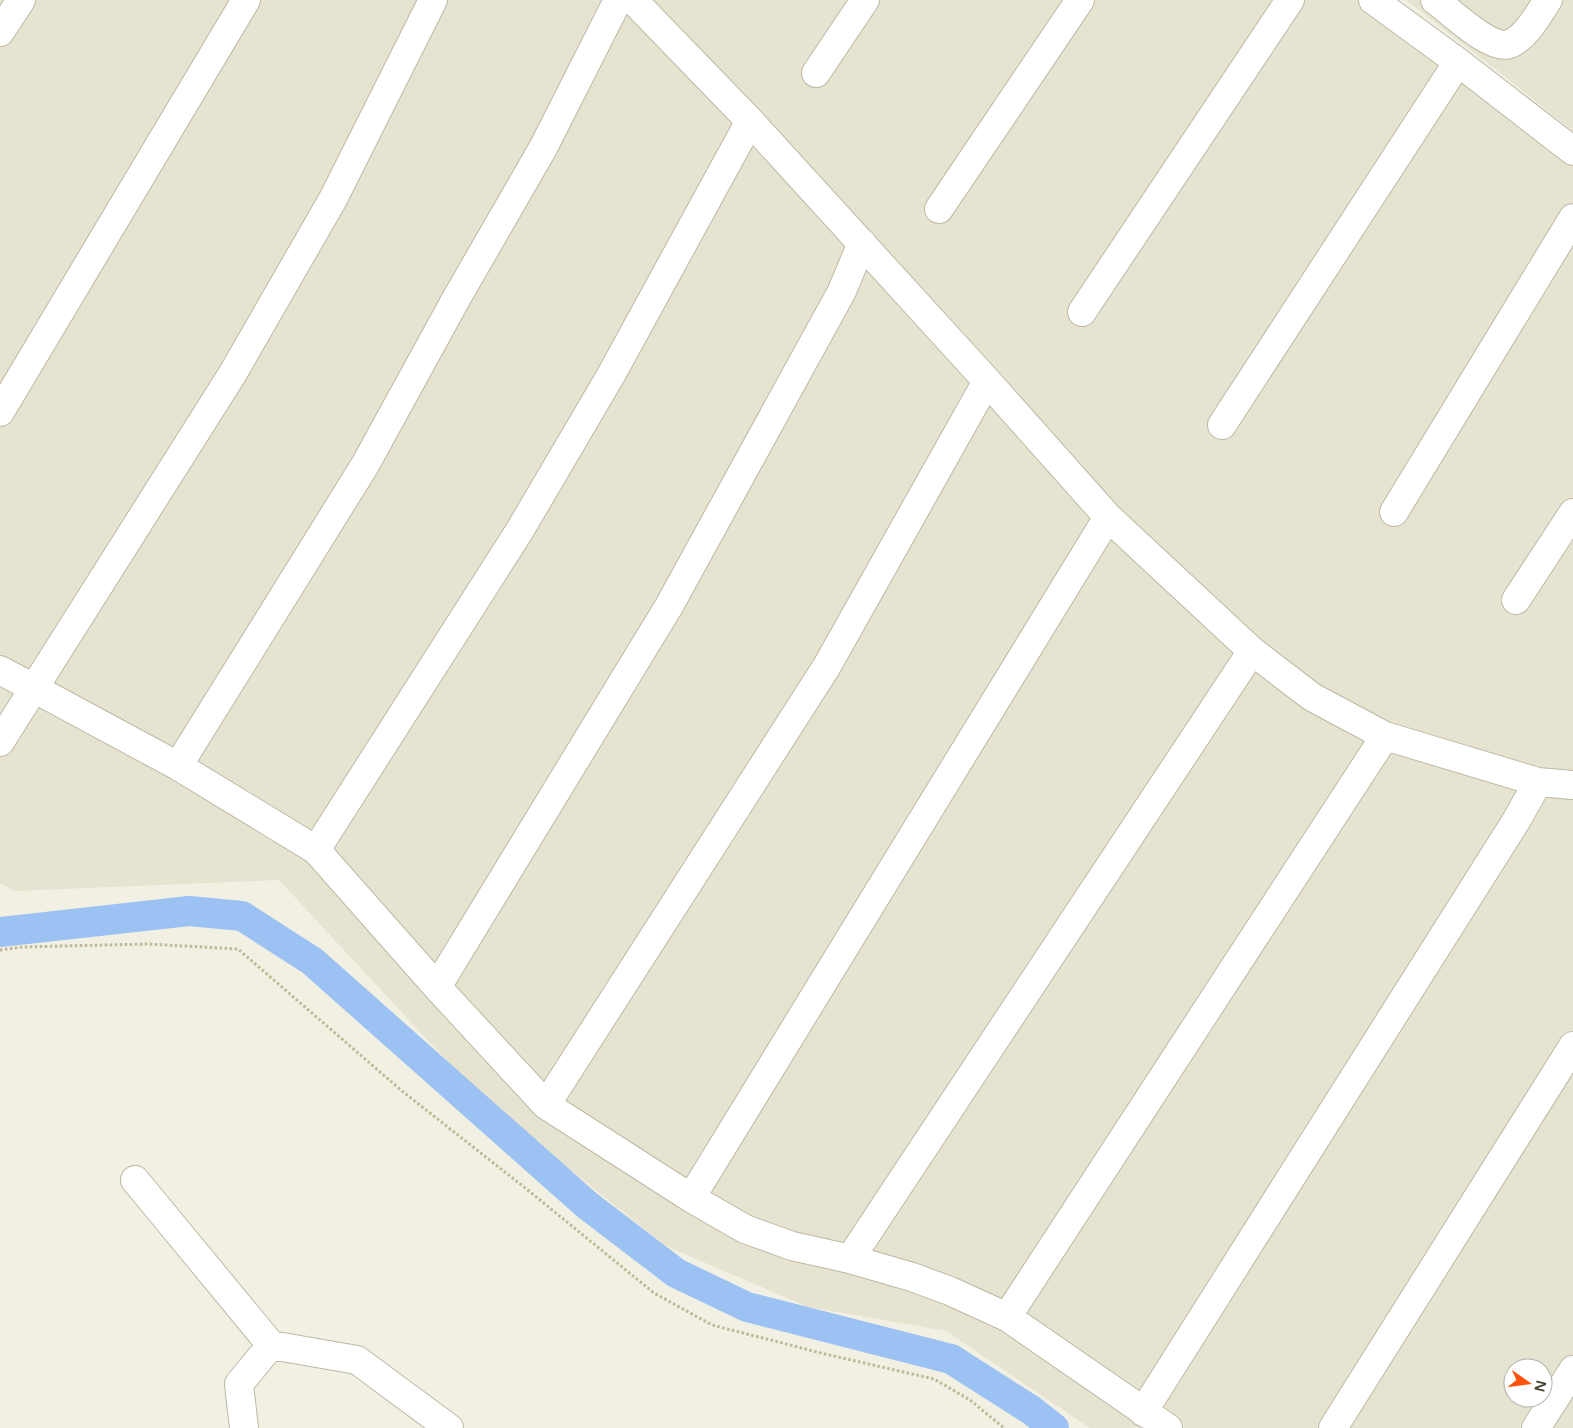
<svg xmlns="http://www.w3.org/2000/svg" width="1573" height="1428" viewBox="0 0 1573 1428" font-family="'Varela Round',sans-serif">
<rect width="100%" height="100%" fill="#f2f0e3"/>
<path fill="#e6e3d0" fill-rule="evenodd" d="M0,0H1391L1573,140V1428H1090L946,1331L808,1307L666,1246L486,1103L279,880L15,891L0,883ZM1513,1368H1543V1398H1513Z
M1406,0H1573V131L1490,65Z"/>
<g fill="none" stroke-linecap="round" stroke-linejoin="round">
<path stroke="#9bc2f3" stroke-width="30" d="M0,932L189,911L242,916L312,961L587,1205L676,1273L747,1307L951,1359L1031,1410L1054,1428"/>
<defs>
<path id="minor" d="M633,0L750,121L987,381L1108,517L1252,651L1312,697L1385,736L1538,782L1573,785
M1373,0L1458,62L1573,151
M1435,0C1450,11 1492,52 1510,44C1527,36 1538,15 1548,0
M0,32L21,0
M816,73L865,0
M939,209L1080,0
M1082,312L1290,0
M0,412L246,0
M1222,425L1458,62
M1394,512L1573,218
M1516,600L1573,513
M0,670L178,766L316,850L437,987L546,1105L691,1198L745,1229L792,1246L850,1259L912,1277L950,1291L1007,1317L1168,1428
M0,742L233,373L333,199L433,0
M178,766L365,465L456,299L543,148L618,0
M316,850L520,530L611,375L750,121
M437,987L669,606L842,291L862,243
M546,1105L827,666L987,381
M135,1180L271,1345L239,1384L244,1428
M691,1198L1108,517
M850,1259L1252,651
M1007,1317L1385,736
M271,1345L357,1360L449,1428
M1143,1412L1516,821L1538,782
M1333,1428L1573,1046
M1536,1428L1573,1370"/>
</defs>
<use href="#minor" stroke="#beb9a5" stroke-width="30"/>
<path stroke="#c0b796" stroke-width="3" stroke-dasharray="2.5 2.5" stroke-linecap="butt" d="M0,950L22,947L148,944L238,949L402,1091L529,1191L654,1293L712,1325L825,1354L934,1379L970,1400L1004,1428"/>
<use href="#minor" stroke="#fff" stroke-width="28"/>
</g>
<g transform="translate(1528 1383) rotate(104)"><circle r="24" fill="#ffffff" stroke="#b4b3ad"/>
<path d="M0-4L9 19L0 12L-9 19Z" fill="#ff530d"/>
<text y="-8" font-size="14" font-weight="bold" text-anchor="middle" fill="#444033">N</text>
</g>
</svg>
